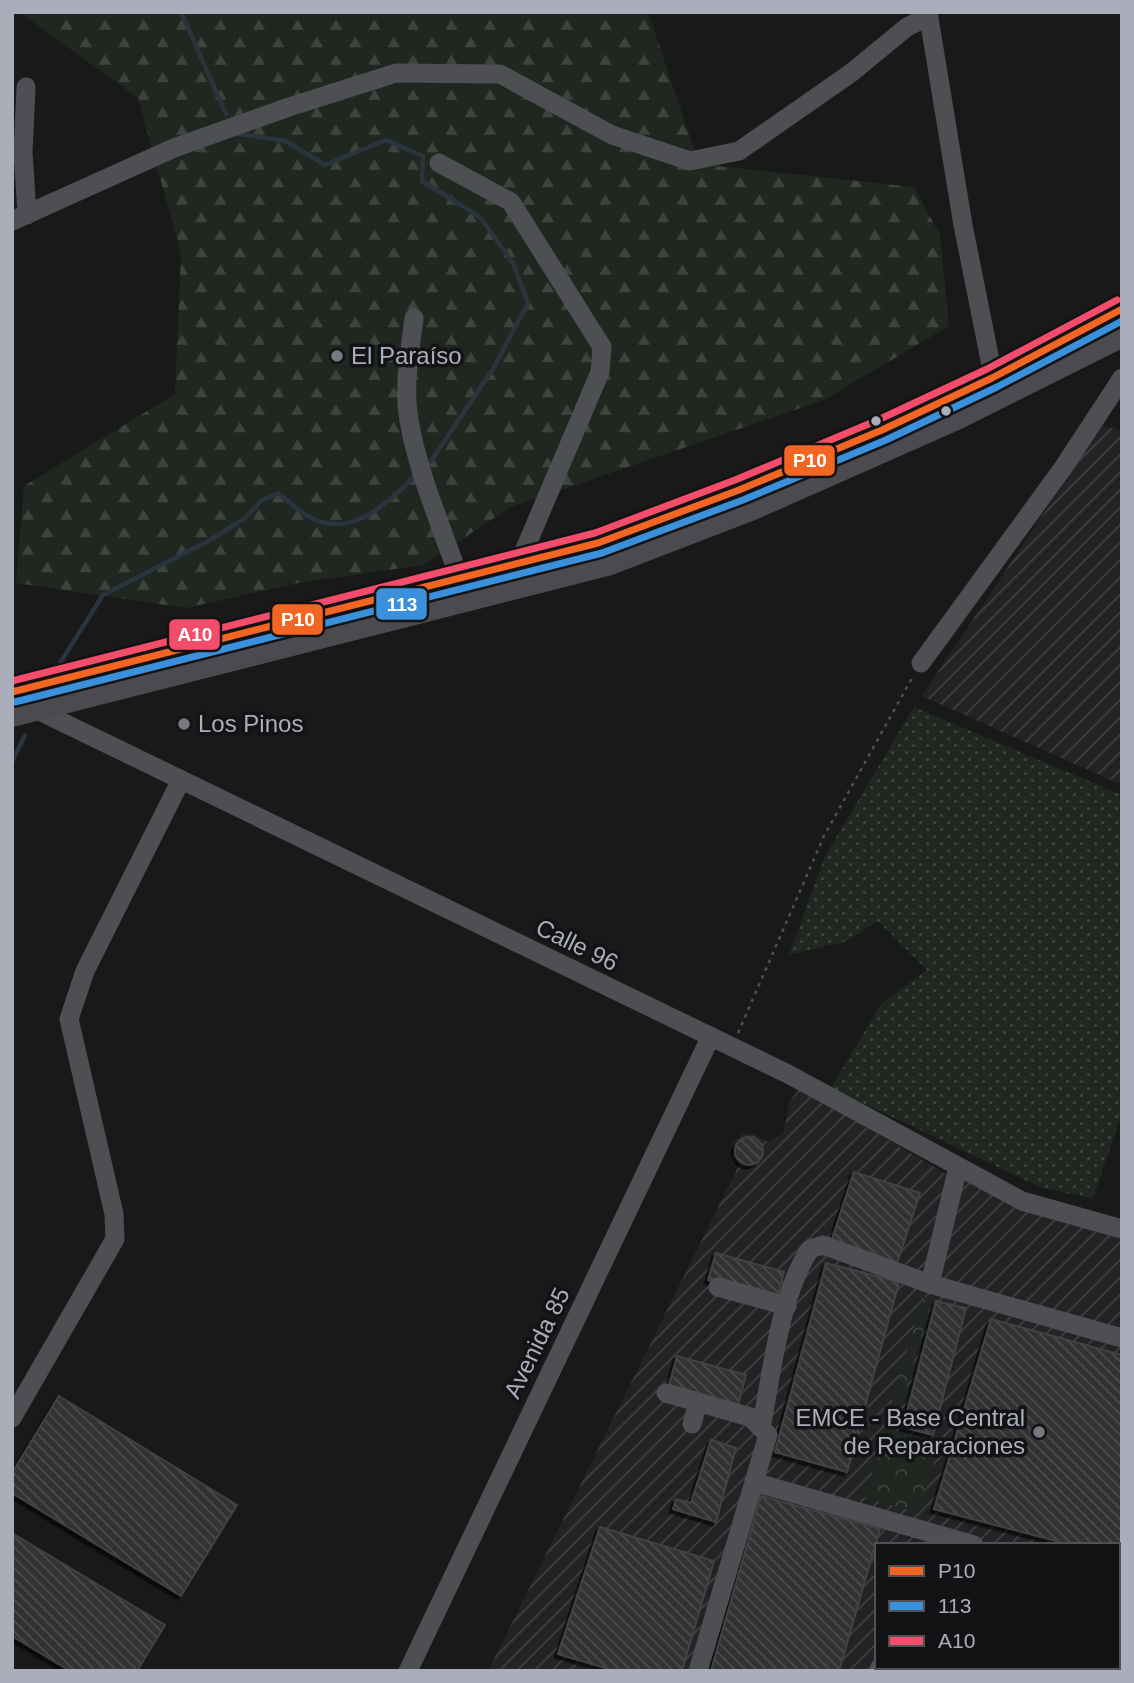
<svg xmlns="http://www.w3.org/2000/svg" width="1134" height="1683" viewBox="0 0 1134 1683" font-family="Helvetica,sans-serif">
<defs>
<pattern id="industrial-furrows" width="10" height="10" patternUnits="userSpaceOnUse" patternTransform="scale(1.75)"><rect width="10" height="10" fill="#232325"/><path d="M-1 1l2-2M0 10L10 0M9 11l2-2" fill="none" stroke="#404043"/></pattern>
<pattern id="grass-dots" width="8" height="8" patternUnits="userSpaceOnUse" patternTransform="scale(1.75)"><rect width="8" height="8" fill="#1f2720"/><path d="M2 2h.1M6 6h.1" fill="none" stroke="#3d443e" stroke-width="1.8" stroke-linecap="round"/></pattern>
<pattern id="forest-firs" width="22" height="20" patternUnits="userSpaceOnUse" patternTransform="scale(1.75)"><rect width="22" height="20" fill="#1f2720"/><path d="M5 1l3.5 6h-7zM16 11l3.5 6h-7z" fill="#3d443e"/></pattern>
<pattern id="park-crowns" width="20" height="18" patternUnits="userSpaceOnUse" patternTransform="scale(1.75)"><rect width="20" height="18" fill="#1f2720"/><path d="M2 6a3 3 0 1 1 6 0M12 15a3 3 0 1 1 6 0" fill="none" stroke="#3d443e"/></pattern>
<pattern id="building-back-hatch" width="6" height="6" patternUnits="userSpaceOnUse" patternTransform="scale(1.75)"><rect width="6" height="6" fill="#313131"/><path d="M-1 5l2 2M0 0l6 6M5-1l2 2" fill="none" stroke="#4c4c4d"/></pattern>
<filter id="shadow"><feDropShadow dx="-3.5" dy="3.5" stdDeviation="0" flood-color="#0009"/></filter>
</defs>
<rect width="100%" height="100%" fill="#191919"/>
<path fill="url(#industrial-furrows)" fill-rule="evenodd" d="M1102,426L1122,430V785L922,696Z
M800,1088L946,1174L1122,1234V1671H488L737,1169L731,1163L733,1143L742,1134H751L769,1142L783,1133L790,1101ZM877,1545H1118V1667H877Z"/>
<path fill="url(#grass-dots)" d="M914,707L1122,795V1112L1093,1199L1040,1187L831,1088L882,1003L927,970L878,921L847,941L789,955L825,856Z"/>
<path fill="url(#forest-firs)" d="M19,12H648L699,164L914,187L940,235L949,326L824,400L511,507L423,565L299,583L186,608L16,583L24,486L175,394L181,254L138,98Z"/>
<path fill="url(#park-crowns)" d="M923,1296L932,1299L894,1430L939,1443L919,1513L864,1497Z"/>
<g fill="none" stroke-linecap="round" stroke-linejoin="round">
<path stroke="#2b343c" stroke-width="4.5" d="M181,12L226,114
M239,134L286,141L325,165L386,140L423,156L422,181L480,217L513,263L528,303L493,369L431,461
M60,663L103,595L212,539L245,518L261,501L278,493C289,501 304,517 318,521C357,534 387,503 412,479
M12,762L25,735"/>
</g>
<path fill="url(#building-back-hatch)" stroke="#414245" stroke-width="2" filter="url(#shadow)" d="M735 1151a14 14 0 1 1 28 0a14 14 0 1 1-28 0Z
M854,1172L920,1193L897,1263L831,1242Z
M716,1253L784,1272L777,1299L708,1280Z
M826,1263L899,1282L847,1472L775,1452Z
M936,1301L966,1308L933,1435L903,1427Z
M991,1319L1122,1355V1557L1118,1556V1545H1072L934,1509Z
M677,1356L746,1375L737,1408L668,1389Z
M59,1396L237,1505L181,1596L12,1493V1473Z
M711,1440L736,1448L716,1522L673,1509L676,1499L691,1503Z
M761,1496L880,1529L839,1671H711Z
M600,1527L714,1561L682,1671H616L558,1654Z
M12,1533L165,1625L137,1671H70L12,1636Z
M894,1667H939L938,1671H893Z"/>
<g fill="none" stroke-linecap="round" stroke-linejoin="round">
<path stroke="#4f5054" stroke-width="2.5" stroke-dasharray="3.5 5" stroke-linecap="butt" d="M738,1033L824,836L912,678"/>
<path stroke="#4d4f52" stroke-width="19" d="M928,12L963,225L996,390
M26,87L23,152L27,215
M439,163L511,202L602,347L600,372L519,563
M12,221L174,148L289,107L396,73L500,74L612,135L690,161L739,151L851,73L907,27L929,16
M414,318C410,351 403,387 409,420C418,474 442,527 459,578
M921,663L1063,468L1122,378
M29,706L788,1074L1022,1201L1122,1229
M930,1284L958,1167
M718,1287L787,1306
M666,1393L750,1417L768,1435L698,1671
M12,1418L115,1239L114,1214L69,1019L85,971L181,780
M692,1424L698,1402
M761,1428C772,1373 779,1297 810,1249L823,1245L930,1284L1122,1338
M754,1482L974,1545
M1118,1583L1122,1584
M1118,1633L1122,1621
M408,1671L711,1036
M879,1671L880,1667
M951,1671L952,1667
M1031,1671L1032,1667
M1107,1671L1108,1667"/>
<path stroke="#4b4b4f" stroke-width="26" d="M12,692L598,543L739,490L882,430L992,378L1122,309
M12,714L607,563L755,506L956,417L1122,334"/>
<defs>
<path id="bus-1" d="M12,692L598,543L739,490L882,430L992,378L1122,309"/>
<path id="bus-2" d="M15,702L602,553L743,500L886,440L997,387L1122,321"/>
<path id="bus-3" d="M12,681L595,533L735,480L878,420L987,369L1117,300"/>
</defs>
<use href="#bus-1" stroke="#131315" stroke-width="12"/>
<use href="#bus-2" stroke="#131315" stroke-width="12"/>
<use href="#bus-3" stroke="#131315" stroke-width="12"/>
<use href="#bus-1" stroke="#f26522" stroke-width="7"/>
<use href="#bus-2" stroke="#3a90db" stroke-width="7"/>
<use href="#bus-3" stroke="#f44d6c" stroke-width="7"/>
</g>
<g fill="#777a82" stroke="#131315" stroke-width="2.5">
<circle cx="337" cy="356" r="7"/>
<circle cx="184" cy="724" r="7"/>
<circle cx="1039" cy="1432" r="7"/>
</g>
<g fill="#aaaeba" stroke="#131315" stroke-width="2.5">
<circle cx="946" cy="411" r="6"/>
<circle cx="876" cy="421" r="6"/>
</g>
<g text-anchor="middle" stroke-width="7" stroke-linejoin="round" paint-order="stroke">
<g font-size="24" fill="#aaaeba" stroke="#131315" text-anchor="start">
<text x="351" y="364">El Paraíso</text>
<text x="198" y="732">Los Pinos</text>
<text x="1025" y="1426" text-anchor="end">EMCE - Base Central<tspan x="1025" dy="28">de Reparaciones</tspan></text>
</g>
<g font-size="24" fill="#aaaeba" stroke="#131315">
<text transform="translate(577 945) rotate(26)" y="8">Calle 96</text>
<text transform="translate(537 1343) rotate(-64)" y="8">Avenida 85</text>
</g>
</g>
<g stroke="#131315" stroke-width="2.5">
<rect x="783" y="444" width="53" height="33" rx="7" fill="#f26522"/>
<rect x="375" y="587" width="53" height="34" rx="7" fill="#3a90db"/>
<rect x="271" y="603" width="53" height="33" rx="7" fill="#f26522"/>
<rect x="168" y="618" width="53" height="33" rx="7" fill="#f44d6c"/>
</g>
<g font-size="19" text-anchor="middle" font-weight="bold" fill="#fff">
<text x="810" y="467">P10</text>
<text x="402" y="611">113</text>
<text x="298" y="626">P10</text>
<text x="195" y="641">A10</text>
</g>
<rect width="1134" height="1683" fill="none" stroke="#aaaeba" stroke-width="28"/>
<rect x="875" y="1543" width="245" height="126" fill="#131315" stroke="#4f5157" stroke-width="2"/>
<rect x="889" y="1566" width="35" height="10" fill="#f26522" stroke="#4f5157" stroke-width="2"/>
<text x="938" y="1578" font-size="21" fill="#aaaeba">P10</text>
<rect x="889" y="1601" width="35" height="10" fill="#3a90db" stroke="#4f5157" stroke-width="2"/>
<text x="938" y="1613" font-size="21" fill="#aaaeba">113</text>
<rect x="889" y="1636" width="35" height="10" fill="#f44d6c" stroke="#4f5157" stroke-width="2"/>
<text x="938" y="1648" font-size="21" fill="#aaaeba">A10</text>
</svg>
